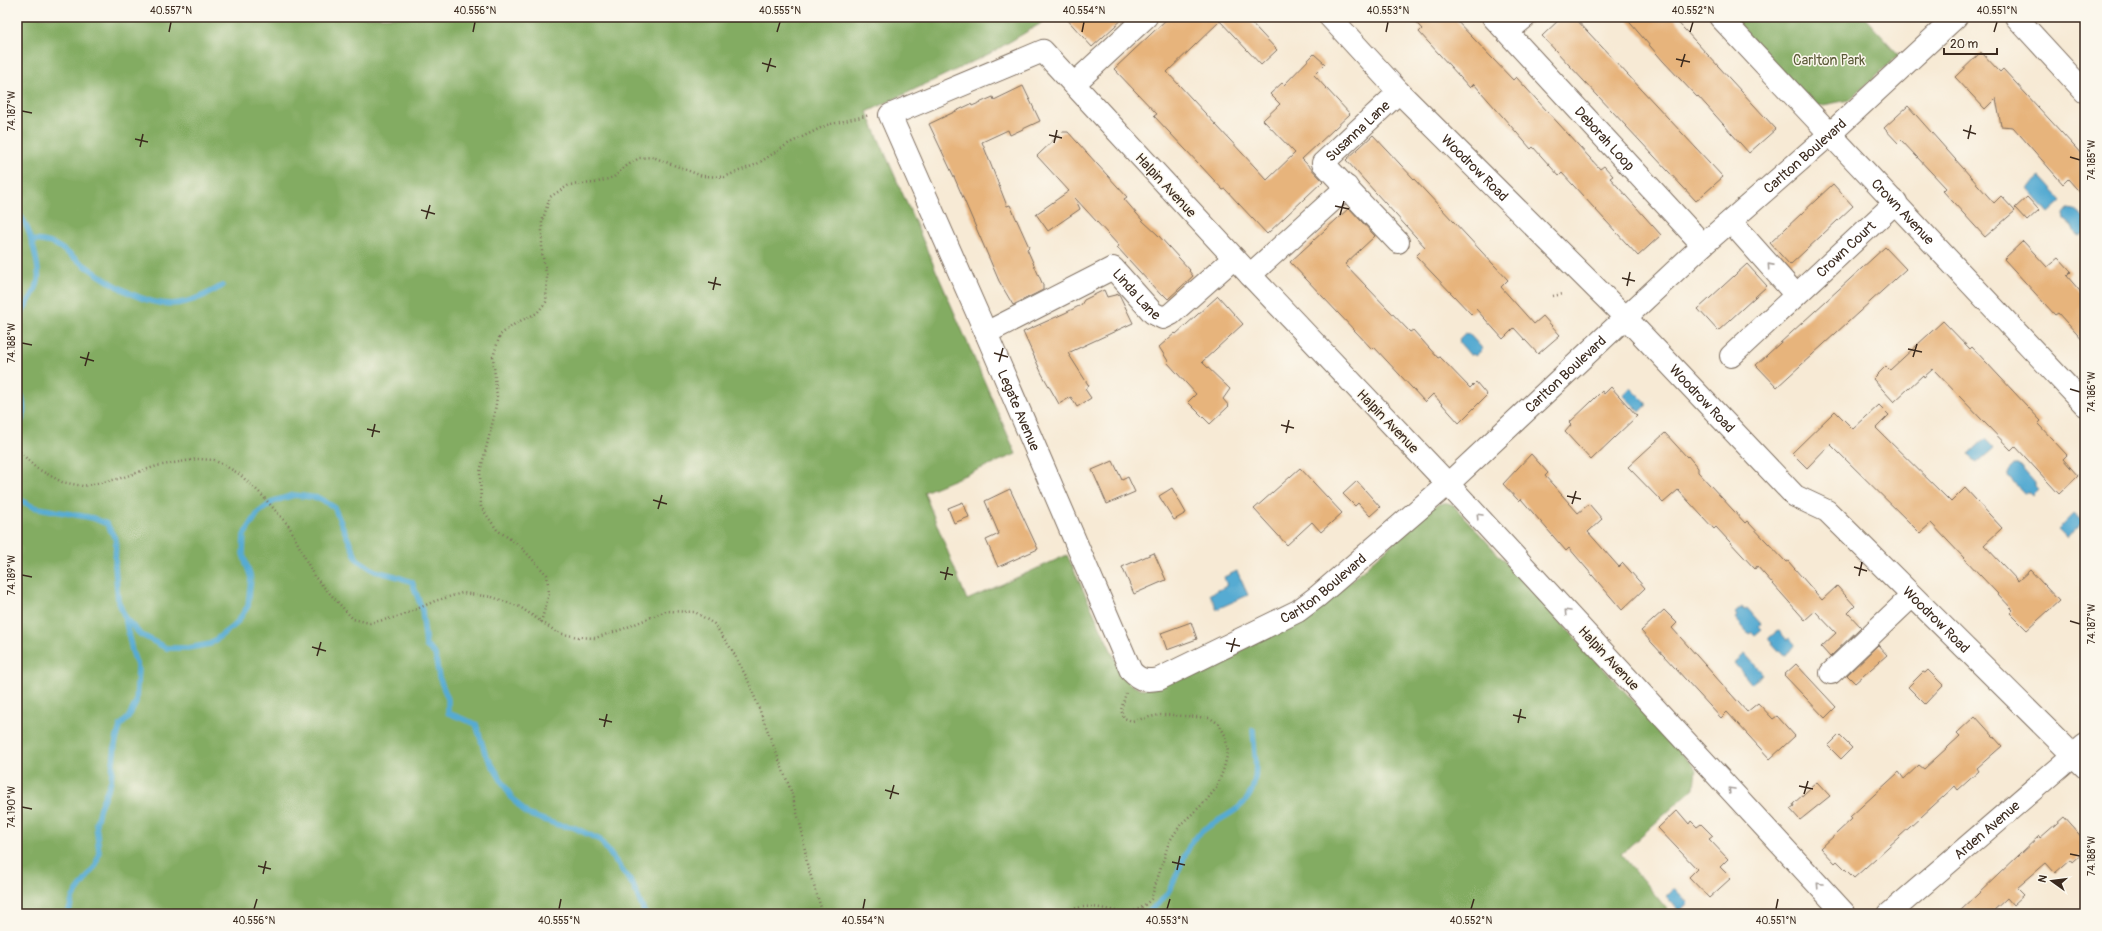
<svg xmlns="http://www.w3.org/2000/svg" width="2102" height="931" viewBox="0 0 2102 931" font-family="Pangolin,sans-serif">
<rect width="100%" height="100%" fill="#fbf7ec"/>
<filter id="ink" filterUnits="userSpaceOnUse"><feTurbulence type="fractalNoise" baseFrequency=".025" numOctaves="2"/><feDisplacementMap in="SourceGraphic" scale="8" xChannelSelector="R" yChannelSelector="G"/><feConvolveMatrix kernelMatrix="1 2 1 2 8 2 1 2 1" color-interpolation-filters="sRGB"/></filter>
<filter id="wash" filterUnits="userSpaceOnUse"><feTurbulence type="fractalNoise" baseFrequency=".012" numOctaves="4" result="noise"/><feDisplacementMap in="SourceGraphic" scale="16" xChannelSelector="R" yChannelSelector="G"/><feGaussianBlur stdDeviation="0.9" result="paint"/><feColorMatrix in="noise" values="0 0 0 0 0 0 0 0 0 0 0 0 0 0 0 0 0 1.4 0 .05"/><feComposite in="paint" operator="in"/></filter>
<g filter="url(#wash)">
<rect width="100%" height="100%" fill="#f7ead5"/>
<path fill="#83ac62" stroke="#5f6b40" d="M17,17H1048L1040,24L989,54L867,112L1016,454L924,492L967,600L1067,555L1122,674C1131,688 1140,691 1156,687L1318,610L1433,507C1441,503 1445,501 1453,505L1696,769L1694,788L1621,854L1671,914H17Z
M1732,17H1864L1899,55L1849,100L1813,107Z"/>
<path fill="#56abd2" stroke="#486a78" d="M2040,177L2062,201L2049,213L2027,188Z
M2068,209L2075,210L2085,218V233L2080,236L2076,235L2072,226L2065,220L2064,214Z
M1465,333L1467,334L1468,333L1481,347L1482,350L1475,356L1473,354L1471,356L1459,342L1460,341L1459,339Z
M1631,388L1646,403V406L1640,412L1623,395Z
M1985,439L1994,448L1977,463L1969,454Z
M2014,465H2019L2035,483V487L2038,490L2032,496L2029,493H2024L2008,476V471Z
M2074,514L2083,522L2066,538L2058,530Z
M1237,571L1248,595L1217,609L1210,594L1227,586L1224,577Z
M1742,607L1744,610L1747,608L1761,624L1759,626L1762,629L1755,635L1752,632L1749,634L1735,618L1737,616L1735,613Z
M1779,631L1787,640L1789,638L1795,644L1786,656L1783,655L1769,640V638L1776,632Z
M1745,654L1763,674L1752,684L1734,663Z
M1674,888L1688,903L1679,911L1666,896Z"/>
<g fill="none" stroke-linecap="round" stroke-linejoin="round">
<path stroke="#56abd2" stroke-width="5.5" d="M17,214C29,219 40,268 38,281C37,291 23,310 17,319
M31,240C58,241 59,248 80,262C107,281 150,312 185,302C198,299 210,293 222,286
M17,384C23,397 28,415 17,428
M17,498L33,507L93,518L107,524L116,540L115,566L118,600L125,618L132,651L138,669L136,703L128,718L120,726L115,745L111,781L100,807L96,823L99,852L96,865L73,897L68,914
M125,618L140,634L166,648H188L210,644L236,624L248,606L251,578L243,554L244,535L258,513L274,501L294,495L319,498L334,507L357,559L375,571L395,576L412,582L422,609L426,646L435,654L439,677L448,699V713L476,724L485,753L512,798L527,814L558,825L573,827L600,840L633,885L645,914
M1143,914C1172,899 1174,878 1187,851C1189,847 1191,842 1195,838C1211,819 1242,815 1252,790C1259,772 1254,749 1253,730"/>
</g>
<g id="blocks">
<path fill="#e7b47b" d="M1065,17H1125L1092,47Z
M1169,17H1246L1277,50L1261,65L1220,21L1167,72L1267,180L1295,153L1263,120L1280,104L1270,94L1282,83L1284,85L1314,54L1325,64L1314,75L1350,114L1302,159L1323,181L1267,234L1225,189L1223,190L1200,165L1154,116L1157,114L1114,69Z
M1411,17H1453L1513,80L1516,77L1600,169L1604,166L1613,176L1610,178L1661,235L1638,256L1562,173L1559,176L1533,147L1531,149L1474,84L1470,88L1419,32L1422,29Z
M1562,17H1574L1723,177L1696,201L1542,36Z
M1625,17H1673L1776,129L1749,153L1698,96L1697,97L1663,61Z
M1981,52L2000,72L2003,69L2085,158V198L2068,179L2063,184L2013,127L2001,126L1996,98L1985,109L1955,77Z
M1023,86L1040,121L1010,135L1008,130L982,142L1007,206L1010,205L1029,247L1027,249L1043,285V290L1013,305L999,281L955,179L929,124L971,104L972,106L993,97L994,100Z
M1908,106L1994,203L2001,196L2015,211L1985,237L1943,191L1946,188L1901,140L1898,143L1884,128Z
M1062,132H1068L1127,197L1124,199L1143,221L1158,235L1190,270L1189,271L1193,276L1168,299L1163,294L1161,295L1117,247L1119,246L1075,198L1080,209L1048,231L1036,214L1069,191L1037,156Z
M1373,135L1508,280L1501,287L1534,324L1543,316L1560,335L1538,354L1514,328L1503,339L1476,309L1471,314L1416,256L1425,247L1346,160Z
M1833,184L1853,206L1790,265L1770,243Z
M2027,197L2039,210L2027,221L2015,208Z
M1349,208L1375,236L1345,264L1410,332L1413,330L1438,358L1440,357L1470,388L1476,382L1487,395L1459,423L1433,394L1425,402L1374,347L1372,349L1290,262Z
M2023,241L2047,267L2058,258L2071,272L2067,276L2085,297V343L2058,313L2055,315L2004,259Z
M1885,247L1906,269L1777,387L1756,365Z
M1747,264L1767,286L1718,331L1698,309Z
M1104,290L1107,297L1119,294L1133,323L1068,353L1089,386L1085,389L1091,398L1077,407L1071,397L1059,404L1042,374L1023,332L1065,313L1081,305L1084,300Z
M1218,296L1243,324L1202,362L1230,389L1223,399L1229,406L1210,424L1188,402L1196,394L1167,362L1168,361L1159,347L1175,333L1176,334Z
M1943,321L1970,349L1972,347L2041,421L2038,424L2067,455L2063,459L2078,476L2059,494L2015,446L2011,450L1933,369L1924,377L1923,375L1894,402L1873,379L1886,366L1890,370Z
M1611,387L1637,416L1591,460L1565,432L1571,425L1569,423L1590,403L1602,391L1604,394Z
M1879,405L1889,415L1876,428L1951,502L1965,488L2002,528L1984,545L2018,581L2030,570L2059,601L2027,630L2010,613L2013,610L1931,523L1920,533L1830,444L1807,468L1792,453L1835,411L1853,429Z
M1665,433L1687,457L1688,456L1698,468V472L1745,523L1747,521L1786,562L1788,561L1822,600L1837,586L1855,606L1848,613L1861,627L1830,657L1821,647L1836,633L1815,611L1805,620L1757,566L1755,569L1716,527L1714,529L1678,490L1663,503L1628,467Z
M1531,454L1548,473L1545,476L1578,513L1589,504L1602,519L1588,532L1619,567L1623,563L1645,588L1622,610L1569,548L1566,551L1521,499L1519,501L1503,484Z
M1113,461L1122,480L1128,477L1135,492L1107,504L1092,470Z
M1300,468L1342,513L1321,532L1312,522L1287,545L1254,509Z
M1357,481L1380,507L1370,516L1358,503L1355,506L1343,494Z
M1172,488L1186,513L1174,520L1159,496Z
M1010,489L1038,549L998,567L986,540L999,534L985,501Z
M963,502L969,517L954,523L948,508Z
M1154,553L1166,580L1134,594L1122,567Z
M1664,610L1677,623L1672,628L1747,712L1758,703L1773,719L1777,716L1795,736L1770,759L1727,712L1721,718L1641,631Z
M1191,622L1197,639L1167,650L1161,633Z
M1878,645L1887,655L1855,683L1847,675Z
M1796,664L1836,707L1825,718L1784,675Z
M1928,670L1943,685L1925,704L1908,687L1923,672L1925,673Z
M1975,716L2002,746L1977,768L1979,771L1958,790L1955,786L1854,878L1837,861L1835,863L1821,848L1852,819L1850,817L1899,772L1904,779L1919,765L1924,769L1960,736L1957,733Z
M1839,735L1852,748L1841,759L1828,746Z
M1817,782L1830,796L1800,820L1790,809L1794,806L1793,804Z
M1677,810L1689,824L1691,821L1697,827L1701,824L1713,836L1709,839L1728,859L1720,867L1731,878L1709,898L1689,877L1697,869L1658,828Z
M2064,817L2085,841V851L2073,862L2071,859L2055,873L2046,863L2017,888L2024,895L2013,905L2007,898L1990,914H1957L2039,836L2040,838Z"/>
</g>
</g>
<g filter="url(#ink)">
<use href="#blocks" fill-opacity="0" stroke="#7d6d5e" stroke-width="1"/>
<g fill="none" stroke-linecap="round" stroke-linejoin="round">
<defs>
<g id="minor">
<path id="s1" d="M1330,17L1399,92L1625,317L1795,496L1827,511L2085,767"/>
<path id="s2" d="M1493,17L1703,245"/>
<path id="s3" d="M1720,17L2085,405"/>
<path d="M2016,17L2085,92"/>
<path d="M1507,32L1525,17"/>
<path d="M1074,84L1146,17"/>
<path d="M1731,222L1796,295"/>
<path id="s4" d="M1398,242L1323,163L1399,92"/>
<path d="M1250,275L1347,187"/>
<path id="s5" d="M986,333L1113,268L1153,313L1163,318L1171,314L1234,258"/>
<path id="s6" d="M1731,356L1896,202"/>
<path d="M1831,673L1912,596"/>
<path id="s7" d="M1845,914L1448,484L1250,275L1043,51L890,115L986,333L1131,671C1140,681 1147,681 1159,679L1298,611L1318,596L1448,484L1703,245L1830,134L1956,17"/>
<path id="s8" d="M1889,914L2085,745"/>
</g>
</defs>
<use href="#minor" stroke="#7d6d5e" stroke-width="24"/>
<path stroke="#7d6d5e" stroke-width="2.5" stroke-dasharray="1 3" stroke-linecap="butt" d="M1553,296L1563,294
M17,449L36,468L62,482L83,486L118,479L157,466L197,459L214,460L238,473L260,493L289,526L314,576L353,619L370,623L401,616L435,601L462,593L492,597L520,607L558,633L578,637L595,638L623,629L666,611L695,612L714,624L732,650L748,680L791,791L802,831L807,864L823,914
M541,622L549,594L547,575L519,545L497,530L481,507L480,472L494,417L497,397L493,357L500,335L516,323L537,313L546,302L547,277L542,253V222L550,197L569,185L595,183L614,177L625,167L639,158L653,157L702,176L724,177L757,164L788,144L827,125L870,115
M1060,914C1069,910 1080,906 1090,907C1116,908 1130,922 1151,899L1169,842L1181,824L1206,801L1217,787L1224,768L1228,752L1225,735L1219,724L1210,718L1172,715H1159L1132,721L1124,718L1121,710L1126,693"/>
<use href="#minor" stroke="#fff" stroke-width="22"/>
</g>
<defs><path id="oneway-chevron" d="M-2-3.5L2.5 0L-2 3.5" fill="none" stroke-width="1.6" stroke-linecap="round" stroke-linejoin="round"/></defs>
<g stroke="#a79f9a">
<use href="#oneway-chevron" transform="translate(1770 266) rotate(-132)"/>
<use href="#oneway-chevron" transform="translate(1479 516) rotate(-133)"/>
<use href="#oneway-chevron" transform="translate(1567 612) rotate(-133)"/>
<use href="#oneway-chevron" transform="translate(1731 790) rotate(-133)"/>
<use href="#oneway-chevron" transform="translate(1819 885) rotate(-133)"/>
</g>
</g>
<path fill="none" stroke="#3b2a1e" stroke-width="1.5" d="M169,32L171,22M473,32L475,22M777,32L780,22M1082,32L1084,22M1386,32L1388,22M1690,32L1693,22M1994,32L1997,22M1676,59L1690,62M762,63L776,67M1681,67L1685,54M767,72L771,58M22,111L32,113M1963,130L1976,134M1049,135L1062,138M135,139L148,142M1968,139L1971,125M1054,143L1057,130M140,147L143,134M2070,157L2080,160M1335,206L1349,209M421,210L435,214M1340,215L1344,201M426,219L430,205M1622,278L1635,281M708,282L721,285M1627,286L1630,272M713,290L716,277M22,343L32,345M1908,349L1922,352M994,353L1008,357M80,357L94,361M1913,357L1917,344M999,362L1003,348M85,366L89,352M2070,389L2080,392M1281,425L1294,428M367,429L380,432M1286,433L1289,420M372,437L375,424M1567,496L1581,499M653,500L667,504M1572,504L1576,491M658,509L662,495M1854,567L1867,571M940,572L953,575M22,575L32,577M1859,576L1862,562M945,580L948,567M2070,621L2080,624M1226,643L1240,646M312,647L326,651M1231,652L1235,638M317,656L321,642M1513,715L1526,718M599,719L612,722M1518,723L1521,709M604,727L607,714M1799,786L1813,789M885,790L899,794M1804,794L1808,781M890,799L894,785M22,807L32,809M2070,854L2080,856M1172,862L1185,865M258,866L271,869M1177,870L1180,856M263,874L266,861M254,909L257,899M559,909L561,899M863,909L865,899M1167,909L1170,899M1471,909L1474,899M1776,909L1778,899"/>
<g text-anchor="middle" stroke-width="3" stroke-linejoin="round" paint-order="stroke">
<g font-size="14" fill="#5a5937" stroke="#fbf7ec">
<text x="1829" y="65">Carlton Park</text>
</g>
<g font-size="14" fill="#3b2a1e" stroke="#fbf7ec">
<text dy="5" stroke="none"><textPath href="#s4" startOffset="156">Susanna Lane</textPath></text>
<text dy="5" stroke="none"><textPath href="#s2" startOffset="165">Deborah Loop</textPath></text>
<text dy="5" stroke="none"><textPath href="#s7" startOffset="2817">Carlton Boulevard</textPath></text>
<text dy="5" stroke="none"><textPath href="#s1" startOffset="209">Woodrow Road</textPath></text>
<text transform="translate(1166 185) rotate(47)" y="5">Halpin Avenue</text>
<text dy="5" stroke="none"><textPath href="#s3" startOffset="267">Crown Avenue</textPath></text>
<text dy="5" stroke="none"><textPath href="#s6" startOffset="157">Crown Court</textPath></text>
<text dy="5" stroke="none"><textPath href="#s5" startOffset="178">Linda Lane</textPath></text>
<text dy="5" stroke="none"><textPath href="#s7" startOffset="2493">Carlton Boulevard</textPath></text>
<text dy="5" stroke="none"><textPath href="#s1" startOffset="533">Woodrow Road</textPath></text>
<text dy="5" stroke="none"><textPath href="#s7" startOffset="1666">Legate Avenue</textPath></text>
<text transform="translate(1388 421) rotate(46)" y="5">Halpin Avenue</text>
<text dy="5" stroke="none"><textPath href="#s7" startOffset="2169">Carlton Boulevard</textPath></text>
<text dy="5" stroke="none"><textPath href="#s1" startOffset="857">Woodrow Road</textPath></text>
<text transform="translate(1609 658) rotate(47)" y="5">Halpin Avenue</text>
<text dy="5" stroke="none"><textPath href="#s8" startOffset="129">Arden Avenue</textPath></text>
</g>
</g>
<rect width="2102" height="931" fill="none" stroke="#fbf7ec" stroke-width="44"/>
<g transform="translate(2052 881) rotate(284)" stroke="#fbf7ec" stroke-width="3" paint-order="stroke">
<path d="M0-3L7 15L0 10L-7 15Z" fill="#3b2a1e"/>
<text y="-6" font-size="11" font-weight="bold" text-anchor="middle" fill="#3b2a1e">N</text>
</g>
<path d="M1944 48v6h53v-6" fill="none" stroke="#3b2a1e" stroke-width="2"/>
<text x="1950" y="48" font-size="12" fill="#3b2a1e" stroke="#fbf7ec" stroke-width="3" paint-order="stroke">20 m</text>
<rect x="22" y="22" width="2058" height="887" fill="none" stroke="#3b2a1e" stroke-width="1.5"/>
<g font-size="10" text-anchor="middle" fill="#3b2a1e">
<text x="171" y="14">40.557°N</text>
<text x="475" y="14">40.556°N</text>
<text x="780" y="14">40.555°N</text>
<text x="1084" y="14">40.554°N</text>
<text x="1388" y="14">40.553°N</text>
<text x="1693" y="14">40.552°N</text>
<text x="1997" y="14">40.551°N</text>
<text transform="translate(11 111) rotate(-90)" y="4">74.187°W</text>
<text transform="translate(2091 160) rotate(-90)" y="4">74.185°W</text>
<text transform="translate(11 343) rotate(-90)" y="4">74.188°W</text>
<text transform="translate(2091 392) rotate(-90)" y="4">74.186°W</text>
<text transform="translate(11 575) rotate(-90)" y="4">74.189°W</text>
<text transform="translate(2091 624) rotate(-90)" y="4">74.187°W</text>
<text transform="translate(11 807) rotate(-90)" y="4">74.190°W</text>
<text transform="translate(2091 856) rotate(-90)" y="4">74.188°W</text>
<text x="254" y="924">40.556°N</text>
<text x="559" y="924">40.555°N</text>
<text x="863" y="924">40.554°N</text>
<text x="1167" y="924">40.553°N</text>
<text x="1471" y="924">40.552°N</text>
<text x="1776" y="924">40.551°N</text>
</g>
</svg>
